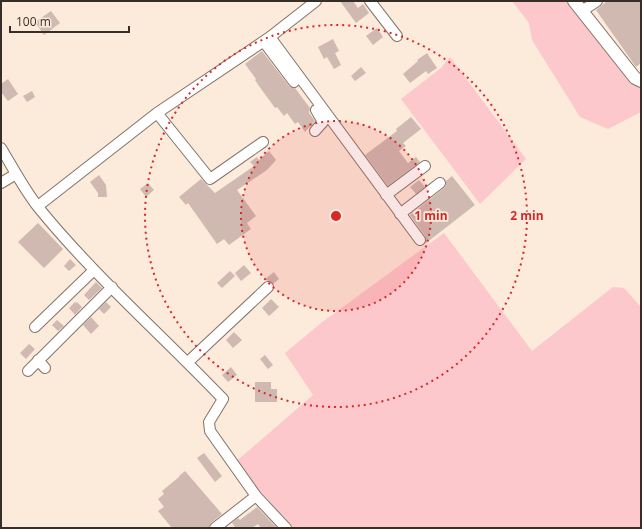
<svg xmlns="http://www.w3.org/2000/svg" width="642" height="529" viewBox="0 0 642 529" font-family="'Open Sans',sans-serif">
<rect width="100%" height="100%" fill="#fceadb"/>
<path fill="#fdc8cb" d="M512,1H574L641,81V112L608,129L580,117L532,40L529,23Z
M450,57L526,159L480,204L401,99L441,68Z
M444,233L532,351L613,287L624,288L641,307V528H286L233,464L313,395L285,353L321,323Z"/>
<path fill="#cfb9b1" d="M340,1H353L358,8L363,4L369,13L356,23Z
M607,1H641V63L636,67L596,10Z
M51,11L60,23L44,35L35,22Z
M377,28L383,37L373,45L366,36Z
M333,39L339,51L335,53L341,65L334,69L327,57L324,59L318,47Z
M262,51L289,86L295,88L310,108L309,113L315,121L305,132L298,122L295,124L287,113L284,116L277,107L275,108L259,86L255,80L256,79L245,64Z
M427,53L437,68L428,74L426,71L410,83L403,74L418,61L417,60Z
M361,67L366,73L355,81L351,76Z
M8,79L18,94L8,101L1,92V84Z
M32,91L35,97L27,102L23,96Z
M411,117L421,129L403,143L406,146L399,151L408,163L416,157L420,162L388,186L365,155L397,131L396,129Z
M269,151L276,160L267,170L237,190L256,216L247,223L251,229L229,245L224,239L217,244L188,203L186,205L179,197L201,179L215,193L254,166L250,162L257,157L259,160Z
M99,175L106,185L107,197H98V193L90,182Z
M452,176L475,205L426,243L425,236L410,215L444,188L446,185V181Z
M419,180L425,187L416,194L410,187Z
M148,183L154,190L146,197L140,189Z
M38,223L63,249L44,268L18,242Z
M70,259L76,265L69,271L64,266Z
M244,265L251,273L241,281L235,273Z
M230,271L235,276L222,288L217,283Z
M274,272L279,279L273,284L265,279Z
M96,282L102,288L89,300L84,295Z
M271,299L279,307L269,316L262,308Z
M75,302L76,303L77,302L82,307L75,315L69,308Z
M106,302L111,307L104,314L99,309Z
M91,317L99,326L91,334L83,325Z
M57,320L64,326L58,331L52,325Z
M234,332L242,340L233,348L226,340Z
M29,344L35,349L26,359L20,353Z
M265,355L273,365L268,369L260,359Z
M231,367L237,375L228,382L222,375Z
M255,382H271V389H277V402H255Z
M204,453L222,476L215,482L197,458Z
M185,471L222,514L211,523L208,528H172L158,511L164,507L158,499L164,494L162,491L179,477V476Z
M257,507L277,528H261L258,524L252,528H236L232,523L238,518L240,520Z"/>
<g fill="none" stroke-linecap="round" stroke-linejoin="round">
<defs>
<path id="minor" d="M370,1L397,36
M582,11L597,1
M270,37L420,240
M264,42L294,82
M157,113L210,179L263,142
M315,131L323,122L316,110
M1,148C13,168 24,189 38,207C94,276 162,335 223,399L209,422L210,431L256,496L286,528
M1,183L16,174
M386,195L425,166
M38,206L157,113L270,37L316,1
M400,214L440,183
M35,327L94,270
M38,360L45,368
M188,362L268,287
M28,371L112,287
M215,528L256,496"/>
<path id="tertiary" d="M574,1L635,78L641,81"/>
</defs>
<use href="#minor" stroke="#827366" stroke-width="12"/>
<use href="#tertiary" stroke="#827366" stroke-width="14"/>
<use href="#minor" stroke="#fff" stroke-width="10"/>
<use href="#tertiary" stroke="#fff" stroke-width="12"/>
</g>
<circle cx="336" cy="216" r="95" fill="#d62828" fill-opacity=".12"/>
<g fill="none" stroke="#d62828" stroke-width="2" stroke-dasharray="2 4">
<circle cx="336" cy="216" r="95"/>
<circle cx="336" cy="216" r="191"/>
</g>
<circle cx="336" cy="216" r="6" fill="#d62828" stroke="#fceadb" stroke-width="2"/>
<g font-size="12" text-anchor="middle" font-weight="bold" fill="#d62828" stroke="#fceadb" stroke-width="3.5" stroke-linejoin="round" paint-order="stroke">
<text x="431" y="220">1 min</text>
<text x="527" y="220">2 min</text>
</g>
<rect width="642" height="529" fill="none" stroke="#362f29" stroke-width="4"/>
<path d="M10 26v6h119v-6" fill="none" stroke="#362f29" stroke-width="2"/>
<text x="16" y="26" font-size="12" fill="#362f29" stroke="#fceadb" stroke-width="3" paint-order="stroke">100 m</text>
</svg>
